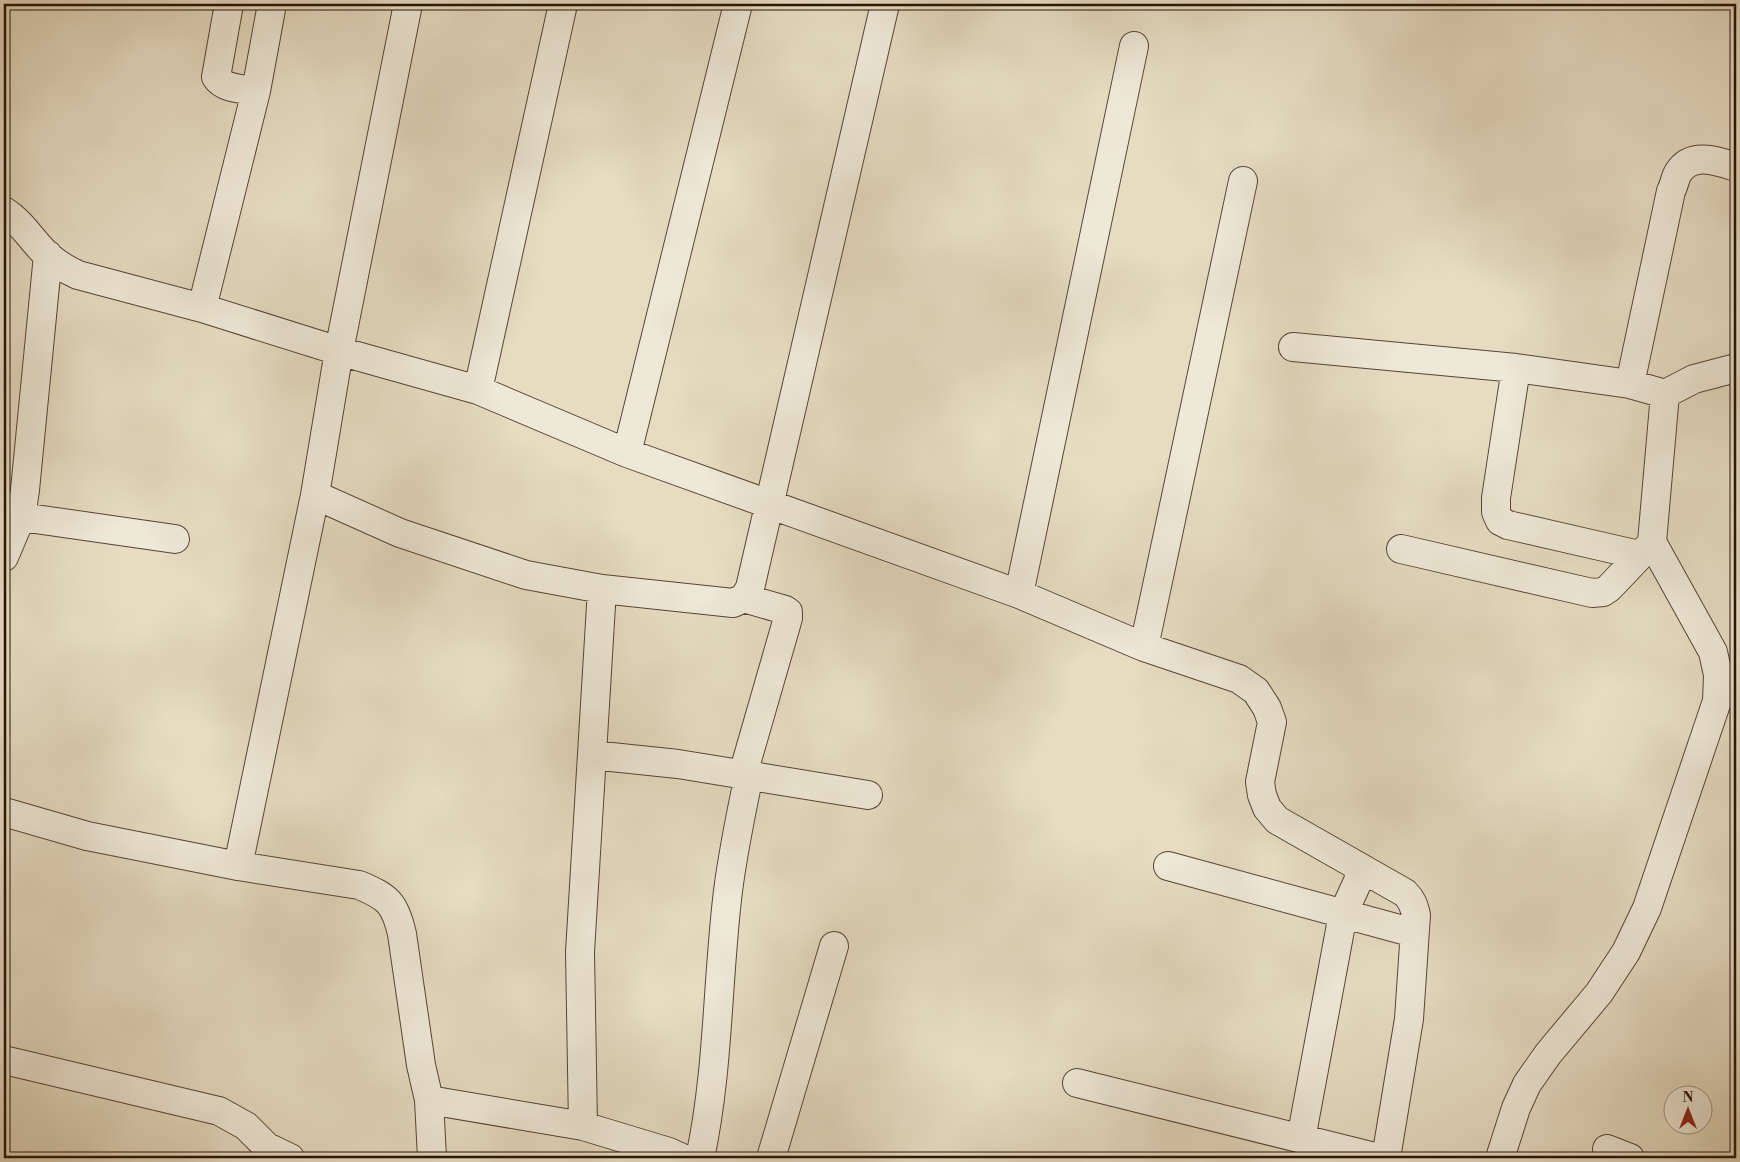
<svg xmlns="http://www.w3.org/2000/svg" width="1740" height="1162" viewBox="0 0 1740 1162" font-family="'Libre Bodoni',serif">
<rect width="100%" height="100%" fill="#e5dcc2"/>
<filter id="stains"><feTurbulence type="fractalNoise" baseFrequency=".004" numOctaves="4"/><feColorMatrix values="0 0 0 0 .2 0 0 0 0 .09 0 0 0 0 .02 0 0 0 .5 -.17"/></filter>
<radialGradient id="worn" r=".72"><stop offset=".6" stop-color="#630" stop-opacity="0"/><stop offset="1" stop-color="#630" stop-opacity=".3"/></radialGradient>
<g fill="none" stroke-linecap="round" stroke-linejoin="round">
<defs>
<path id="minor" d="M229,4L216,77C223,89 244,89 256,91
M4,211C22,222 32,241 48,256C57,264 67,270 78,275L202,308L339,351L478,390L627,453L1019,594L1144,647L1239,679L1256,691L1267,708L1272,722L1260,782L1262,795L1267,808L1277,820L1405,893C1412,900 1414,906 1416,915L1409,1019L1386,1158
M202,308L256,91L272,4
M1293,347L1516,368L1630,384L1665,394L1652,542L1713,652L1718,675L1717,701L1647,908L1626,952L1599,993L1548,1054L1527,1084L1516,1108L1500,1158
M1516,368L1496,498V512L1500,521L1508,525L1639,555
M1630,384L1671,191C1674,186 1675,178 1678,173C1691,151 1718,161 1736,167
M478,390L563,4
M1665,394L1694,379L1736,368
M627,453L738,4
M315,495L400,533L526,575L602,589L733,603L744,598L750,588L885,4
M21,517L175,539
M1401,549L1592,593L1603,592L1609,588L1650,545
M4,557L21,517L25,490L48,255
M1019,594L1134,46
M1144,647L1243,181
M592,755L678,764L868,795
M743,774L788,618V612L785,610L744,598
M4,812L87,836L238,866L359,885C388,897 395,903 402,934L421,1065L429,1100L432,1158
M238,866L315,495L339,351L408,4
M1168,866L1414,933
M4,1060L219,1111L246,1126L267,1147L290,1158
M1077,1083L1379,1158
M429,1100L583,1126L669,1152L682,1158
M583,1126L580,952L602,589
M1301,1139L1343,914L1363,870
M1607,1149L1630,1158
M700,1158C719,1069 717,981 728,891C733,852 741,813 749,775
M771,1158L834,946"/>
</defs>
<use href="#minor" stroke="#574536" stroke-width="30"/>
<use href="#minor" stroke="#eee8d7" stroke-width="28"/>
</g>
<rect width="1740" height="1162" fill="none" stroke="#e5dcc2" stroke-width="20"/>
<rect x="5" y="5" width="1730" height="1152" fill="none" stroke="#281307" stroke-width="2.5"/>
<rect x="10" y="10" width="1720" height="1142" fill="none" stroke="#281307"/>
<g transform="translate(1688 1110)"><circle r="24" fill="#eee8d7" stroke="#9f9384"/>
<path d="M0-4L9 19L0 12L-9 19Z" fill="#8f2418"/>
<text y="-8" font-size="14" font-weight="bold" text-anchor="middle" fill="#281307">N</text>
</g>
<rect width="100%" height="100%" filter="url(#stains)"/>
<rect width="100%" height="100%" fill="url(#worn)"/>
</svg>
